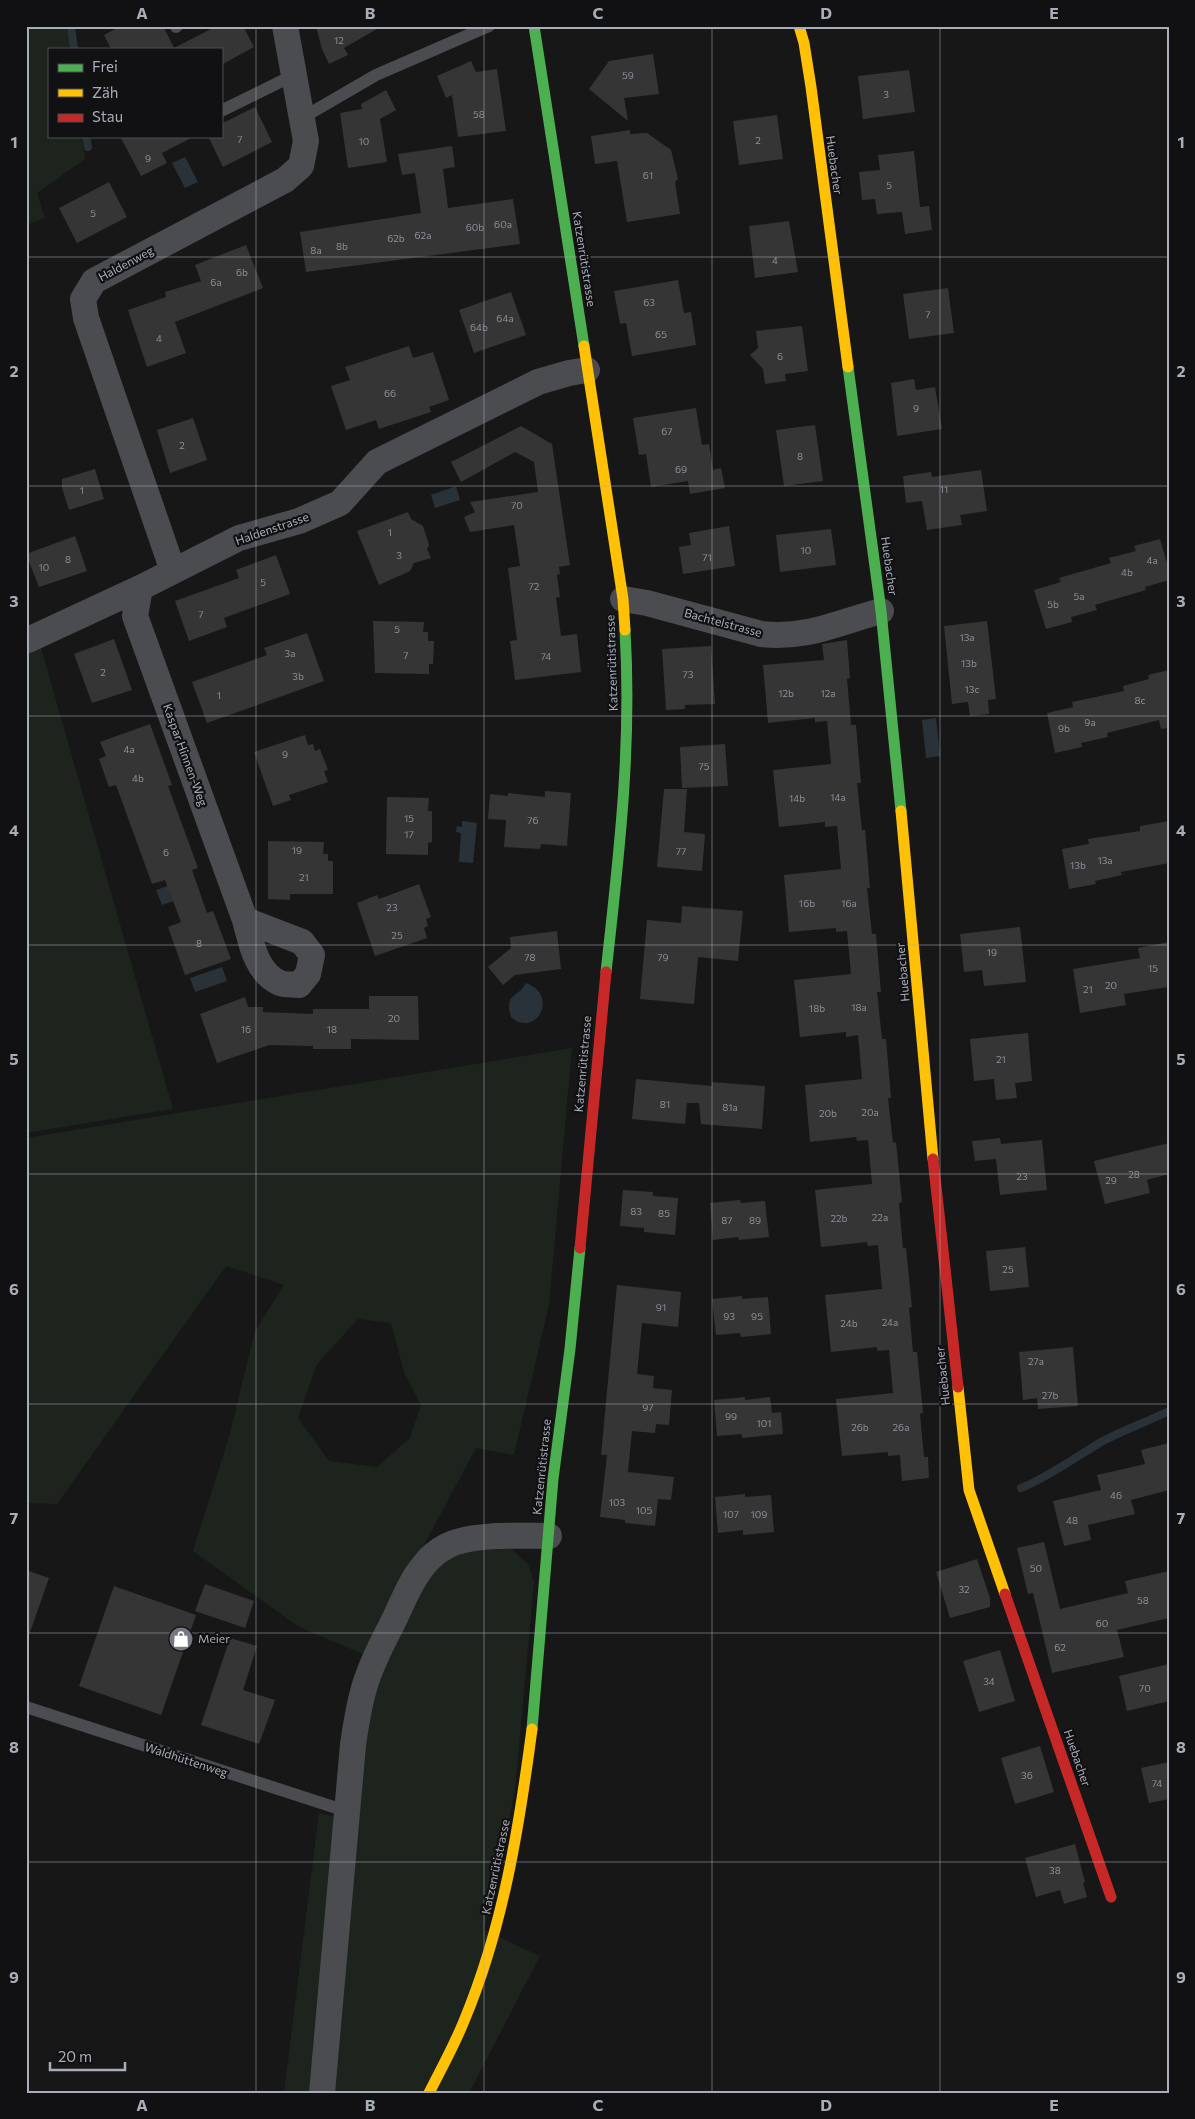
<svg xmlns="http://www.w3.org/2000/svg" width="1195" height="2119" viewBox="0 0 1195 2119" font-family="Commissioner,sans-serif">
<rect width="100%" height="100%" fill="#171717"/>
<path fill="#1d241e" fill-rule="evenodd" d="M26,26H69L70,49H49V136H81L85,159L37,193L45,218L26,225Z
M39,641L173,1109L26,1133V647Z
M572,1048L549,1305L514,1455L476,1448L365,1655L299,1627L193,1551L229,1437L255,1331L284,1285L226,1266L57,1504L26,1503V1138ZM358,1319L391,1323L404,1372L421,1405L410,1438L377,1467L329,1461L298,1418L317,1364Z
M510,1548L528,1564L534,1582L515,1791L484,1930L540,1956L469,2093H284L319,1813L353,1821L367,1700L429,1569L460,1552Z"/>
<path fill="#2a3239" d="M185,157L198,182L185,188L172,163Z
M456,486L460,500L435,508L431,495Z
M936,718L940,756L926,758L922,720Z
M462,821L477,823L473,863L459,862L461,833L456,832L457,826L462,827Z
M192,878L197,893L162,905L156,890Z
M222,967L227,981L195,992L190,978Z
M526,983C560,995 536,1039 511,1017C504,993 517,999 526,983Z"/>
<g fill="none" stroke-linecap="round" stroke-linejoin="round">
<path stroke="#2a3239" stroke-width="8" d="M71,26L74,49
M86,136L88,147
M1021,1488C1047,1478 1076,1457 1101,1442C1123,1430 1147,1422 1169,1411"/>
</g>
<path fill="#353536" d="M121,26H163L174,48L217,26H243L254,47L221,65V49H111L104,35Z
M316,26H382L344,48L348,55L329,64L322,49Z
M653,54L659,94L624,98L628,121L589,89L609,61Z
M471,61L476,72L497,69L506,131L458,137L452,95L446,98L437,76Z
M909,70L915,112L863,119L858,76Z
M386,90L396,110L380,119L387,162L348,168L340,113L362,109L361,104Z
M255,107L272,142L223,167L208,136H221V124Z
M777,115L783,159L739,165L733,121Z
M630,130V134L647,133L671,150L678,179L675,182L680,214L627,222L617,161L595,164L591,136Z
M120,136H195L162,153L167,163L141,176Z
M452,146L455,167L443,169L448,208L513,199L520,244L306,272L300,232L421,213L415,173L402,175L398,154Z
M914,151L920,207L929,206L932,230L905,234L902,212L877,214L875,199L862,200L859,172L880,170L878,155Z
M109,182L127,217L77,243L59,208Z
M789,221L798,272L755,278L749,226Z
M246,245L263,288L175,322L186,353L147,367L128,310L166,297L165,292L201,281L195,265Z
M678,280L684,313L691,312L696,345L632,356L626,323L620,324L614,291Z
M948,288L954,333L909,339L903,294Z
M511,292L526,335L474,353L459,310Z
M802,326L808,371L785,374L786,381L765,384L763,369L750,355L758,348L756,331Z
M409,346L413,358L433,352L449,400L429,407L431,412L379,429L376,420L346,430L331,386L350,380L345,367Z
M914,379L916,390L935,387L942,429L897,436L891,383Z
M696,408L702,445L709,444L713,470L721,468L725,488L690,494L688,481L651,487L646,454L639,455L633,418Z
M193,418L207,460L170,473L157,430Z
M815,425L823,481L784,486L776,430Z
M521,426L552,444L570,565L559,567L560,574L557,575L560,597L556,598L561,636L577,634L581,672L515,680L510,641L517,640L508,568L520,566L514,525L470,532L464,517L475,512L470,502L538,492L534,462L515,452L461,482L451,462Z
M95,469L104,499L69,510L62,488V479Z
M981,470L987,511L960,515L962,525L927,530L922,501L906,503L903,476L931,472L932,477Z
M408,512L411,519L423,526L429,545L427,549L431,558L414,563L410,571L379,585L357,531Z
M729,526L735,566L683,574L679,547L691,545L689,533Z
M831,529L836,565L780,572L776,535Z
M75,536L87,571L39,587L26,554Z
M1160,539L1169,570V580L1145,587L1146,590L1095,605L1097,610L1071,617L1072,622L1046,629L1034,590L1061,582L1059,578L1111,563L1109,558L1136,551L1134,546Z
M276,555L290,594L224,618L227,627L189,641L175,601L239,578L236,570Z
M373,621L424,622L423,632H428V641H434L433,664H429V674L375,673Z
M987,621L996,699L988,700L989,714L970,716L968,702L952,704L944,626Z
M307,633L324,681L207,723L192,682L267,655L264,648Z
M114,639L132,690L92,703L74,654Z
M847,640L850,678L847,679L851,725H856L861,783H857L862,830H865L870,888H867L872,934H876L881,992H877L882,1039H886L891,1098H888L893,1143L896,1142L902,1202L899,1203L903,1248H906L912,1307L909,1308L913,1352H917L923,1413L920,1414L924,1457H928L929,1478L902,1481L900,1455L888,1456V1452L842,1456L836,1399L893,1393L889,1350L877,1351V1347L831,1352L825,1295L882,1289L878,1245L868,1246L867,1242L821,1247L815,1190L872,1184L868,1140L857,1141L856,1137L810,1142L805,1085L862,1079L858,1035L846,1037V1032L800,1037L794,980L851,974L847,931L836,932V928L789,932L784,875L841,869L837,826L825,827V822L779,827L773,770L831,764L827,721L815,722V718L768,723L763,665L824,660L822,644Z
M711,646L715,704L685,705V709L666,710L662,649Z
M1169,670V728L1161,729L1159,720L1107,733L1108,737L1081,743L1082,747L1055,753L1047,713L1073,707L1072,702L1124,691L1123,686L1149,679L1148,675Z
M150,724L172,785L168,786L198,868L192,870L207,913L213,911L231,959L185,975L168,927L181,922L165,880L152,884L116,785L109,787L99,759L106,756L100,742Z
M305,735L308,745L313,744L315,751L320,749L328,770L324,771L328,782L289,795L291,800L273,806L254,752Z
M725,744L728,786L682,788L680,747Z
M664,789H687L684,832L705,834L702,871L657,867Z
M545,791L571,793L567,846L541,844L540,849L504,847L506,820L488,819L490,794L508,796V793L545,797Z
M387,797L429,798L428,811H432V842L428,843V855L386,854Z
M1169,821V863L1121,872L1122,875L1095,881L1096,884L1069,889L1062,849L1089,844L1088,839L1140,831V826Z
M268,841L324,842L323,854H328V861H333V894H290V900L268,899Z
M419,884L431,917L426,919L428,926L424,928L427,938L375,956L357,903L377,895L379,899Z
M682,906L743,911L738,961L698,957L694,1004L640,999L647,920L681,923Z
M1020,927L1026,982L984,986L982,970L964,972L960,934Z
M557,931L561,969L515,975L503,985L488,967L511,948L510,937Z
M1169,942V987L1124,994L1126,1005L1080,1013L1073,969L1140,958L1138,948Z
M369,996H418L419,1040L351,1039V1049H313V1046L269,1045L217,1063L200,1014L245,997L248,1007H263V1012L313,1014V1009H369Z
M1028,1033L1032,1081L1015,1083L1017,1098L996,1100L994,1079L974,1081L970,1039Z
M636,1079L712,1086V1082L765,1086L762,1129L701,1124L699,1103H687L685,1124L632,1119Z
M1000,1138L1001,1144L1042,1140L1047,1190L1000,1195L996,1159L975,1161L972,1141Z
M1169,1143V1174L1147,1180L1150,1193L1105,1204L1094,1161Z
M623,1190L653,1192V1196L678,1198L675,1235L644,1232V1228L620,1226Z
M740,1200L741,1203L765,1201L769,1237L739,1240L738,1237L713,1240L710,1203Z
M1025,1247L1029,1287L990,1291L986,1251Z
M617,1285L681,1292L678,1327L642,1323L637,1374L654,1376L653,1388L672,1390L669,1425L656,1424L655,1433L632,1431L628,1472L674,1477L671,1500L658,1499L655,1526L625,1523V1520L600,1517L607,1455H601Z
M742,1296V1299L768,1297L771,1334L741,1337L740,1333L716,1335L712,1299Z
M1073,1347L1078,1406L1038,1409L1037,1398L1023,1400L1019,1352Z
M745,1397V1400L770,1397L772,1413L781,1412L783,1434L742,1438V1434L717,1436L714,1400Z
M1169,1443V1490L1131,1500L1135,1514L1088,1525L1091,1540L1064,1546L1053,1501L1101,1490L1097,1475L1145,1464L1141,1450Z
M745,1494V1497L771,1495L774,1532L743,1535V1530L718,1533L715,1497Z
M1044,1542L1060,1609L1128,1593L1125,1581L1169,1571V1618L1117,1630L1124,1657L1052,1673L1033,1593L1028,1594L1017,1548Z
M977,1559L990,1598V1607L950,1618L936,1572Z
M26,1570L49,1578L29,1635H26Z
M205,1584L254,1601L245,1628L195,1611Z
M114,1586L196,1615L161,1715L79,1686Z
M230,1638L257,1646L243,1690L275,1700L259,1744L201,1725Z
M1000,1650L1015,1701L979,1712L963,1661Z
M1169,1664V1701L1127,1711L1119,1676Z
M1040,1746L1054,1792L1015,1804L1001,1758Z
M1169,1762V1799L1149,1803L1141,1768Z
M1075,1844L1085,1882L1083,1883L1087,1897L1064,1904L1060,1890L1036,1897L1025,1858Z"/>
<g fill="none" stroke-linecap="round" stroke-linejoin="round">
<path stroke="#4b4c50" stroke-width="12" d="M176,27L177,26
M221,111L294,75
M302,118L376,75L489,26
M26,1707L346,1811"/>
<path stroke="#4b4c50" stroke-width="26" d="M173,571L86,318L83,299L94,281L285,180L301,166L306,141L285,26
M140,588L135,616L245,920C251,942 256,973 280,983C285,985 293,984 299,985L308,974L312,955L302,942L245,920
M623,599L647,603L761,634C807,639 837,623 881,611
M28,640L140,588L239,538L299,521L340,503L377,462L538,382L569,373L587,370
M322,2093L353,1745C356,1724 359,1704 365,1685C372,1661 384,1640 395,1618C403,1601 411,1580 424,1565C430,1557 439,1550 447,1546C471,1533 522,1536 549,1536"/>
<path stroke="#4caf50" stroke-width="11" d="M534,26L584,346
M848,367L881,611L901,811
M606,972C619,855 632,747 625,630
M532,1729L553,1479L570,1349L580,1248"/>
<path stroke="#ffc107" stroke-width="11" d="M799,26L804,43L811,87L848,367
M584,346L623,599L625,630
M901,811L933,1159
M958,1387L969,1490L1005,1594
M429,2093C441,2069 454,2046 464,2021C503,1928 519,1828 532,1729"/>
<path stroke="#c62828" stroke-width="11" d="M933,1159L958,1387
M580,1248L606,972
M1005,1594L1111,1897"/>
</g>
<path fill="none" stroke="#a8adb8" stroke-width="1" stroke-opacity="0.55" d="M256,26V2093M484,26V2093M712,26V2093M940,26V2093M26,257H1169M26,486H1169M26,716H1169M26,945H1169M26,1174H1169M26,1404H1169M26,1633H1169M26,1862H1169"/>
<defs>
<symbol id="shop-disc" viewBox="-11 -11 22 22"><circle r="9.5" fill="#757880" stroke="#111113"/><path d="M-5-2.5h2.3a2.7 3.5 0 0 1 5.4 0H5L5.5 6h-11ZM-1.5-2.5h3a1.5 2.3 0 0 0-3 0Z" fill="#fff"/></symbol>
</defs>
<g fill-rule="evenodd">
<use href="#shop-disc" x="167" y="1625" width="28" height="28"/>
</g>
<g text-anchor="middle" stroke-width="4.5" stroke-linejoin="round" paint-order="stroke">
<g font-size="10" fill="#8b8f98">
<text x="339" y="44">12</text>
<text x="628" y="79">59</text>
<text x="886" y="98">3</text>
<text x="479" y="118">58</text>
<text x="240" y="143">7</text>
<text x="758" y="144">2</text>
<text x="364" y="145">10</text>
<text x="148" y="162">9</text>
<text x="648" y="179">61</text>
<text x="889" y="189">5</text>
<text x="93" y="217">5</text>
<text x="503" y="228">60a</text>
<text x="475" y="231">60b</text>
<text x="423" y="239">62a</text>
<text x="396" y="242">62b</text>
<text x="342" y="250">8b</text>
<text x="316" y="254">8a</text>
<text x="775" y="264">4</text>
<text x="242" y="276">6b</text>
<text x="216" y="286">6a</text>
<text x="649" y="306">63</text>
<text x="928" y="318">7</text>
<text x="505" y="322">64a</text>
<text x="479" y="331">64b</text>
<text x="661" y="338">65</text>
<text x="159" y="342">4</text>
<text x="780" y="360">6</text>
<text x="390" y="397">66</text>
<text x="916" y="412">9</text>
<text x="667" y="435">67</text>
<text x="182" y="449">2</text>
<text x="800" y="460">8</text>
<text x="681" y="473">69</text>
<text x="944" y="493">11</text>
<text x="82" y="494">1</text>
<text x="517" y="509">70</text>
<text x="390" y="536">1</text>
<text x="806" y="554">10</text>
<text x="399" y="559">3</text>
<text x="707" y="561">71</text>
<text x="68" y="563">8</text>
<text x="1152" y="564">4a</text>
<text x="44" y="571">10</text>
<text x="1127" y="576">4b</text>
<text x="263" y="586">5</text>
<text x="534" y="590">72</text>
<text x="1079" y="600">5a</text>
<text x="1053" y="608">5b</text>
<text x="201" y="618">7</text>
<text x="397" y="633">5</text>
<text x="967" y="641">13a</text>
<text x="290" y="657">3a</text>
<text x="406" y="659">7</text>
<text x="546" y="660">74</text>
<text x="969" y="667">13b</text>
<text x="103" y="676">2</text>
<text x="688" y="678">73</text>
<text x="298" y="680">3b</text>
<text x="972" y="693">13c</text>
<text x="786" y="697">12b</text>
<text x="828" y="697">12a</text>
<text x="219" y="699">1</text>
<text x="1140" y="704">8c</text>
<text x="1090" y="726">9a</text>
<text x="1064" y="732">9b</text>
<text x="129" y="753">4a</text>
<text x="285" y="758">9</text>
<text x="704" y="770">75</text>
<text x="138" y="782">4b</text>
<text x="838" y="801">14a</text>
<text x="797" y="802">14b</text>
<text x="409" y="822">15</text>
<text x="533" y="824">76</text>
<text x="409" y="838">17</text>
<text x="297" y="854">19</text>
<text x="681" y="855">77</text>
<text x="166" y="856">6</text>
<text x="1105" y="864">13a</text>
<text x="1078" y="869">13b</text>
<text x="304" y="881">21</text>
<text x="807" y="907">16b</text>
<text x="849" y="907">16a</text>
<text x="392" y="911">23</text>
<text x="397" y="939">25</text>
<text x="199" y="947">8</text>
<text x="992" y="956">19</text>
<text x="530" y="961">78</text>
<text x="663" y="961">79</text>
<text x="1153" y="972">15</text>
<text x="1111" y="989">20</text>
<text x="1088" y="993">21</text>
<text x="859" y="1011">18a</text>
<text x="817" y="1012">18b</text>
<text x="394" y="1022">20</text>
<text x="246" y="1033">16</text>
<text x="332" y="1033">18</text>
<text x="1001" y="1063">21</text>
<text x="665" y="1108">81</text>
<text x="730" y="1111">81a</text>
<text x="870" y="1116">20a</text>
<text x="828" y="1117">20b</text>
<text x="1134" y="1178">28</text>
<text x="1022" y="1180">23</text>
<text x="1111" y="1184">29</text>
<text x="636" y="1215">83</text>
<text x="664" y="1217">85</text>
<text x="880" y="1221">22a</text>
<text x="839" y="1222">22b</text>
<text x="727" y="1224">87</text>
<text x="755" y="1224">89</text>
<text x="1008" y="1273">25</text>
<text x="661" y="1311">91</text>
<text x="729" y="1320">93</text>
<text x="757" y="1320">95</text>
<text x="890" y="1326">24a</text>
<text x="849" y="1327">24b</text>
<text x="1036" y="1365">27a</text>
<text x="1050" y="1399">27b</text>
<text x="648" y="1411">97</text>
<text x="731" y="1420">99</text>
<text x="764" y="1427">101</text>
<text x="860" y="1431">26b</text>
<text x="901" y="1431">26a</text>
<text x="1116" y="1499">46</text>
<text x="617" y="1506">103</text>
<text x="644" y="1514">105</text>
<text x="731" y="1518">107</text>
<text x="759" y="1518">109</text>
<text x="1072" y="1524">48</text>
<text x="1036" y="1572">50</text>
<text x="964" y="1593">32</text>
<text x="1143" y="1604">58</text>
<text x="1102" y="1627">60</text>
<text x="1060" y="1651">62</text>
<text x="989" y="1685">34</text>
<text x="1145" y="1692">70</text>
<text x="1027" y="1779">36</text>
<text x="1157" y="1787">74</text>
<text x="1055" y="1874">38</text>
</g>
<g font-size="12" fill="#a8adb8" stroke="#111113">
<text transform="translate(834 165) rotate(82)" y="4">Huebacher</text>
<text transform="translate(584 259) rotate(81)" y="4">Katzenrütistrasse</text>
<text transform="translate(126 264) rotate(-28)" y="4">Haldenweg</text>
<text transform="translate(272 529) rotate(-19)" y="4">Haldenstrasse</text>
<text transform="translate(889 566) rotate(82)" y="4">Huebacher</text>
<text transform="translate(723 623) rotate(15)" y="4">Bachtelstrasse</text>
<text transform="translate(612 663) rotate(-92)" y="4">Katzenrütistrasse</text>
<text transform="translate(185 755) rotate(70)" y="4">Kaspar Hinnen-Weg</text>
<text transform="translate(903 972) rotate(-95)" y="4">Huebacher</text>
<text transform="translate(583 1064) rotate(-85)" y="4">Katzenrütistrasse</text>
<text transform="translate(943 1376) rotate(-96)" y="4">Huebacher</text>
<text transform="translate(542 1467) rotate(-84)" y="4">Katzenrütistrasse</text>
<text transform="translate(1077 1758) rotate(71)" y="4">Huebacher</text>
<text transform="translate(186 1760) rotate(18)" y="4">Waldhüttenweg</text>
<text transform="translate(496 1867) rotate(-78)" y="4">Katzenrütistrasse</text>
</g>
<g font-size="12" fill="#a8adb8" stroke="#111113" text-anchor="start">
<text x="198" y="1643">Meier</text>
</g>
</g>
<rect width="1195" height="2119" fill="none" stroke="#111113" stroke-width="55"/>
<rect x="48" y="48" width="175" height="90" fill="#111113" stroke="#4d4f55"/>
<rect x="58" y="64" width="25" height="8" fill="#4caf50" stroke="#4d4f55"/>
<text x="92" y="72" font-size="15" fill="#a8adb8">Frei</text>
<rect x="58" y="89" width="25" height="8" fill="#ffc107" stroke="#4d4f55"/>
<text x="92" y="98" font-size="15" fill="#a8adb8">Zäh</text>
<rect x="58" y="114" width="25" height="8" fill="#c62828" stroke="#4d4f55"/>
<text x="92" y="122" font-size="15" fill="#a8adb8">Stau</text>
<path d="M50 2062v8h75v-8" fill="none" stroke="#a8adb8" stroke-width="2.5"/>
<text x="58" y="2062" font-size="15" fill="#a8adb8" stroke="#111113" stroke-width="4" paint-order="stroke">20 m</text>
<rect x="28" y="28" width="1140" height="2064" fill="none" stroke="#a8adb8" stroke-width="2"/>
<g font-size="16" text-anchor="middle" font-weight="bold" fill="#a8adb8">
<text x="142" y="19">A</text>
<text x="370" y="19">B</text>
<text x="598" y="19">C</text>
<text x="826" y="19">D</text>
<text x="1054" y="19">E</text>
<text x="14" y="148">1</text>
<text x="1181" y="148">1</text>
<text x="14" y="377">2</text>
<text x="1181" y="377">2</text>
<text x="14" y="607">3</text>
<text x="1181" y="607">3</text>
<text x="14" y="836">4</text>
<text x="1181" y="836">4</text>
<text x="14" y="1065">5</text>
<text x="1181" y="1065">5</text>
<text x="14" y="1295">6</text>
<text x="1181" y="1295">6</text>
<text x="14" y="1524">7</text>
<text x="1181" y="1524">7</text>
<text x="14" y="1753">8</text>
<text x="1181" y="1753">8</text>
<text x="14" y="1983">9</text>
<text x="1181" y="1983">9</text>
<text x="142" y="2111">A</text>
<text x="370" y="2111">B</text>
<text x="598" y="2111">C</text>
<text x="826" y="2111">D</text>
<text x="1054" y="2111">E</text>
</g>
</svg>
